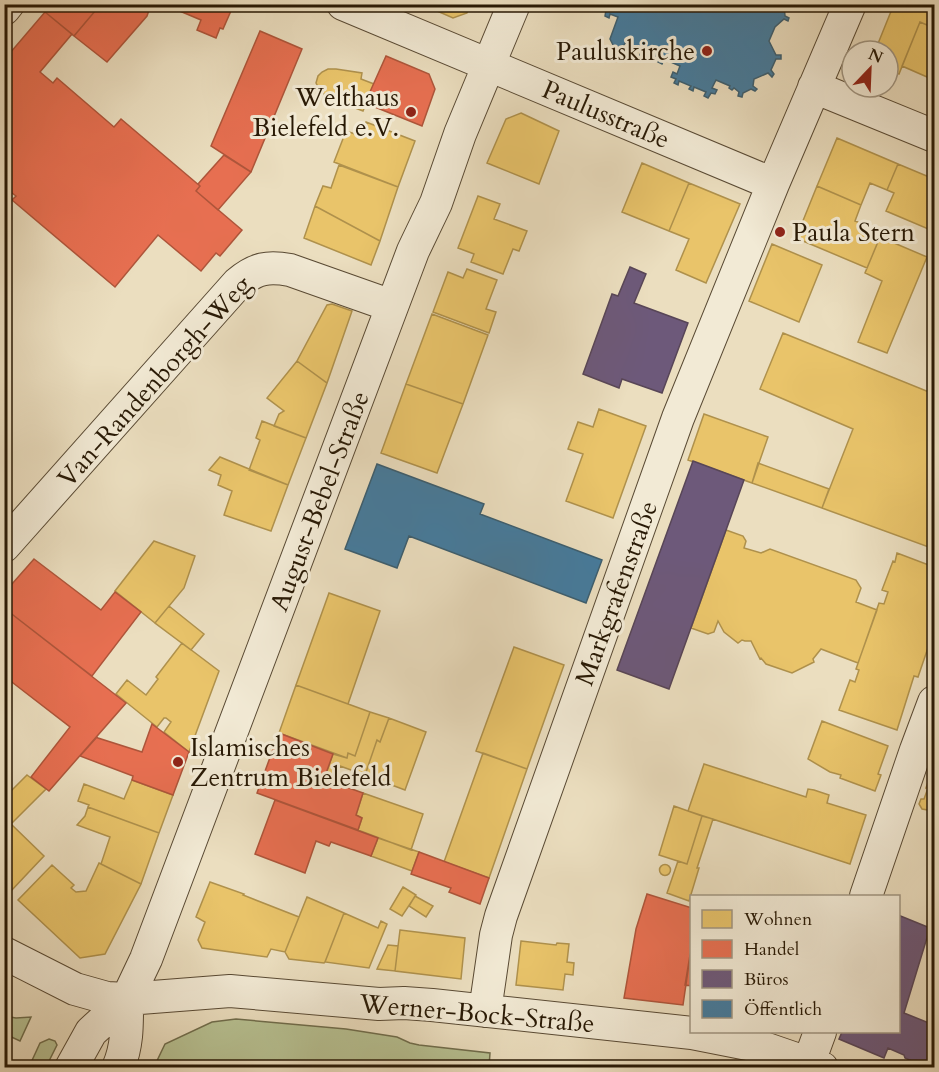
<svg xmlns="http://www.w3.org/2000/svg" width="939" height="1072" viewBox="0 0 939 1072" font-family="Cardo,serif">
<rect width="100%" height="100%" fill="#ebdebf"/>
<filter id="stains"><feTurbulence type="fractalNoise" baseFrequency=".00333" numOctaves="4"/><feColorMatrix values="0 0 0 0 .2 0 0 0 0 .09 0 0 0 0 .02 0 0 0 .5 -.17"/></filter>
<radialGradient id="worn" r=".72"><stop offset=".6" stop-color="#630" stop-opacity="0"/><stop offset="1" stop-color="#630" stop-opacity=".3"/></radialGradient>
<path fill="#b7c192" stroke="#706d4c" stroke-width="1.5" d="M4,1016L16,1018L31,1017L20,1041L5,1034Z
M236,1019L346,1029L397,1037L410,1043L419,1045L490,1053L489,1067H154L165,1044L212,1022Z
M49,1039L55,1041L57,1045L46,1067H29L40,1043Z"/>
<path fill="#e9c46a" stroke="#af914c" stroke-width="1.5" d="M421,4H470L467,13L453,18Z
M894,4L934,5L927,25L920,22L899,74L888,70V51H875Z
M920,22L934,28V80L902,66Z
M328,69H336L362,73L361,79L374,84L363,111L332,99L325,95L320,90L316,83L318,76L322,72Z
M521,113L559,131L539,184L487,163L506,119Z
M366,122L415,141L398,187L334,162L346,131L361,136Z
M837,138L898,164L887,190L870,183L861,205L817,186Z
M642,163L689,183L669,231L622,212Z
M898,164L934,179V226L933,231L886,211L894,193L887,190Z
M339,165L398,187L380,241L315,206L323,186L331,188Z
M689,183L740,204L706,283L676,270L689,239L669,231Z
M817,186L861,205L855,221L866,225L864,230L880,237L867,268L796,238Z
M478,196L500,204L494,219L527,231L519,251L513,249L503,274L471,262L474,254L458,248Z
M315,206L380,241L371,265L304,238Z
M880,237L927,257L887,353L858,342L882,281L865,273Z
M772,244L822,265L799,322L749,301Z
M467,269L497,280L486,309L496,312L489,333L433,312L448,272L463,278Z
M332,304L352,311L327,383L297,361L327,305Z
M432,314L488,335L463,404L406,384Z
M783,333L934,394V549L822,508L853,429L760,389Z
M297,361L327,383L306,438L274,426L279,414L284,411L267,398Z
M406,384L463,404L437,473L381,453Z
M599,409L646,426L613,518L566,501L583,454L568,449L578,422L593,427Z
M704,414L768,437L752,483L688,460Z
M262,421L306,438L288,485L249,470L260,440L256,438Z
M220,457L288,485L271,531L224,515L232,491L218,485L221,475L209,470Z
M758,463L829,489L822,508L752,483Z
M726,530L743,536L746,541L744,548L761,553L770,549L856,580L861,588L856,602L877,610L858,663L821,649L813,659L814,662L792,673L766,664L761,658L760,659L751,641H745L742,640L738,643L724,632L718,621L714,632L708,634L691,628Z
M154,541L195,556L184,588L155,623L115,591Z
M897,553L934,567V619L929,634L932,636L918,677L914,676L897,730L839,710L850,680L855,682L859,670L856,669L879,603L884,604L888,592L882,590L893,561L895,562Z
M329,593L380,611L348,704L296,685Z
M169,606L204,634L191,650L155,623Z
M182,643L219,671L189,752L164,732L171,722L166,718H164L157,727L116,694L127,680L146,695L158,679L156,677Z
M514,647L564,665L527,769L476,751Z
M296,685L370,712L355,756L348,753L347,758L279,733Z
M370,712L389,718L380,742L377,740L365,775L340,766L334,783L324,779L333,754L347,758L348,753L355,756Z
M389,718L426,732L405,790L365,775L377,740L380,742Z
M822,721L888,746L878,774L881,775L875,791L840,778L841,775L830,772L808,759Z
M483,753L527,769L489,878L444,862Z
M704,764L806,797L808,789L814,790L829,795L827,803L866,815L850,864L688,811Z
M932,770H934V811L922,809L919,804L921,799H924L928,788H926Z
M27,775L46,789L4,831V798Z
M132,780L173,795L159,833L88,807L89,805L78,801L84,784L124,799Z
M363,793L423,814L411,850L358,830L362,818L356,815Z
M674,806L702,816L687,864L659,855Z
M88,807L159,833L141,884L101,864L110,837L77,825L85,816Z
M702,816L713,819L697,868H699L689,901L667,893L678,861L687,864Z
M11,824L44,856L10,892L4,888V831Z
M378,838L419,852L412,871L371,856Z
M99,863L141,884L105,954L80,958L18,900L52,865L74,885L71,888L76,892L86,891Z
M659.5 870a5.5 5.5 0 1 1 11 0a5.5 5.5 0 1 1-11 0Z
M210,882L244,894L243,895L299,917L285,952L271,949L267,957L202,948L198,940L205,922L196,917Z
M403,887L416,895L402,916L390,909Z
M415,896L433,906L426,917L409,906Z
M307,897L344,913L325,962L324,963L289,959L285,952Z
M344,913L378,928L381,921L387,924L369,968L325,962Z
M400,930L465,938L461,979L395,971Z
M521,941L556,945L557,943L569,944L567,962L574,963L573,975L565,974L563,990L516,985Z
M388,945L398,946L395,971L377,969Z"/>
<path fill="#e76f51" stroke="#ae553a" stroke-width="1.5" d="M52,4H101L74,36L45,12Z
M101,4H151L147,16L107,62L74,36Z
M163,4H234L223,29L220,28L216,38L197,30L201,20Z
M45,12L72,34L40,72L53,83L57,78L114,127L121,119L200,186L196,191L242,230L220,256L216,253L201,271L158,235L115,287L12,200L16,196L4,187V60Z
M260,31L302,49L251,172L211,146Z
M386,56L429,74L435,89L422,126L365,103Z
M224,155L251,172L218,210L196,191L200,186L198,184Z
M34,559L101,610L115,592L141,612L92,676L4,608V593Z
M4,608L126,703L49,791L31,777L70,727L4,676Z
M152,724L189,752L173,795L132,780L133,776L80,756L97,737L98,738L142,752Z
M279,733L333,754L324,779L363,793L356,815L362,818L358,830L257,793Z
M275,800L378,838L371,856L331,842L329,846L316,841L305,873L255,854Z
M419,852L489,878L480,904L449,892L451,888L411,874Z
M647,894L692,908V943L683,1005L624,998L636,929Z
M690,955H692V986L685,985Z"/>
<path fill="#6d597a" stroke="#584657" stroke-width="1.5" d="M630,267L646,274L634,303L688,323L662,393L622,379L619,388L583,374L612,294L618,296Z
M693,461L744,480L669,689L617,670Z
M898,915L930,928L904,1013L934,1025V1068L917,1061L914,1062L905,1058L904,1055L888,1048L884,1058L839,1039L842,1032H898Z"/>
<path fill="#457b9d" stroke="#3c5e6f" stroke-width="1.5" d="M602,4H784L785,16L789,18L788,21L784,19L775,27L769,41L776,55H781V59H776L771,70L774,74L772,77L768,73L754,79L753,86L757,89L755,91L751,89L743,93L742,97L738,96L739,92L734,88L732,90L729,88L730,86L716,80L712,88L717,90L715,94L711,93L708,98L704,96L706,92L694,87L693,91L689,89L691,86L679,81L678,85L674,83L676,79L671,77L673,72L677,74L680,66L664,59L662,64L658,62L660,58L646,52L644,56L640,55L642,50L625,43L624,45L619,47L613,45L610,39L618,17L610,14L609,18L605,16L606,10L601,9Z
M377,464L484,504L480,514L602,560L586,603L409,536L397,568L345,549Z"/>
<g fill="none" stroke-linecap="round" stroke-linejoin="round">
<defs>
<path id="minor" d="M343,4L773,184
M4,9L8,4
M814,87L934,136
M4,546L238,283C256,268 268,266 290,270L392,306
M866,896L916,750L934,702
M4,953L75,989L107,998L127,999L230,991L379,1004L404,1003L432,1005L692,1033L758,1046L822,1068
M485,1011L496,935L501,916L678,418L773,184L850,4
M809,1062L820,1032
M71,1068L91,1032L127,999L146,959L413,251L436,203L460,134L514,4
M118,1068C128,1045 127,1023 127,999"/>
</defs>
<use href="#minor" stroke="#594a34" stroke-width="34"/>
<use href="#minor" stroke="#f2ead5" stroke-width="32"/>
</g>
<g fill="#8f2418" stroke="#f2ead5" stroke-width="2">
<circle cx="707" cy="51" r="6"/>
<circle cx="411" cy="112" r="6"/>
<circle cx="780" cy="232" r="6"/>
<circle cx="178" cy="762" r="6"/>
</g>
<g text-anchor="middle" stroke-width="6" stroke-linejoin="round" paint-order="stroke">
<g font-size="26" fill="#281905" stroke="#f2ead5" text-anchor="end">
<text x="695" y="60">Pauluskirche</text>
<text x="399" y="106">Welthaus<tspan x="399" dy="30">Bielefeld e.V.</tspan></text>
<text x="792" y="241" text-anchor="start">Paula Stern</text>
<text x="190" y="756" text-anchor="start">Islamisches<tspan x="190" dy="30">Zentrum Bielefeld</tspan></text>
</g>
<g font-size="26" fill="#281905" stroke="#f2ead5">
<text transform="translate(606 114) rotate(23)" y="9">Paulusstraße</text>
<text transform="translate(154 381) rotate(-48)" y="9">Van-Randenborgh-Weg</text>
<text transform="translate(319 501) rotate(-69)" y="9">August-Bebel-Straße</text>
<text transform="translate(616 593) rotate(-70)" y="9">Markgrafenstraße</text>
<text transform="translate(477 1013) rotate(5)" y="9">Werner-Bock-Straße</text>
</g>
</g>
<rect width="939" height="1072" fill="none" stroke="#ebdebf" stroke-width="24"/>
<rect x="6" y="6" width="927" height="1060" fill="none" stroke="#281905" stroke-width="3"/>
<rect x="12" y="12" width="915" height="1048" fill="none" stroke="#281905" stroke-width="1.5"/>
<rect x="690" y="895" width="210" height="138" fill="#f2ead5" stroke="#a19682" stroke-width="1.5"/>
<rect x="702" y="910" width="30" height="18" fill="#e9c46a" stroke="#a19682" stroke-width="1.5"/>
<text x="744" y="925" font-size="18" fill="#281905">Wohnen</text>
<rect x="702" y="940" width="30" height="18" fill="#e76f51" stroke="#a19682" stroke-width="1.5"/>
<text x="744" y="955" font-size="18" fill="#281905">Handel</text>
<rect x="702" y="970" width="30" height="18" fill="#6d597a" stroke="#a19682" stroke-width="1.5"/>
<text x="744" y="985" font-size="18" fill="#281905">Büros</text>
<rect x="702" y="1000" width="30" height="18" fill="#457b9d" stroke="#a19682" stroke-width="1.5"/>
<text x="744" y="1015" font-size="18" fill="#281905">Öffentlich</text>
<g transform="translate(870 69) rotate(23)"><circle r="28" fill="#f2ead5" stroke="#a19682" stroke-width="1.5"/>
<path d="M0-4.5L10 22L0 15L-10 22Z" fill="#8f2418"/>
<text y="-9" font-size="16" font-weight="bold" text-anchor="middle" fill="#281905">N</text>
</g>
<rect width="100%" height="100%" filter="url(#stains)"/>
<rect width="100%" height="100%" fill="url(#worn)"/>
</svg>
